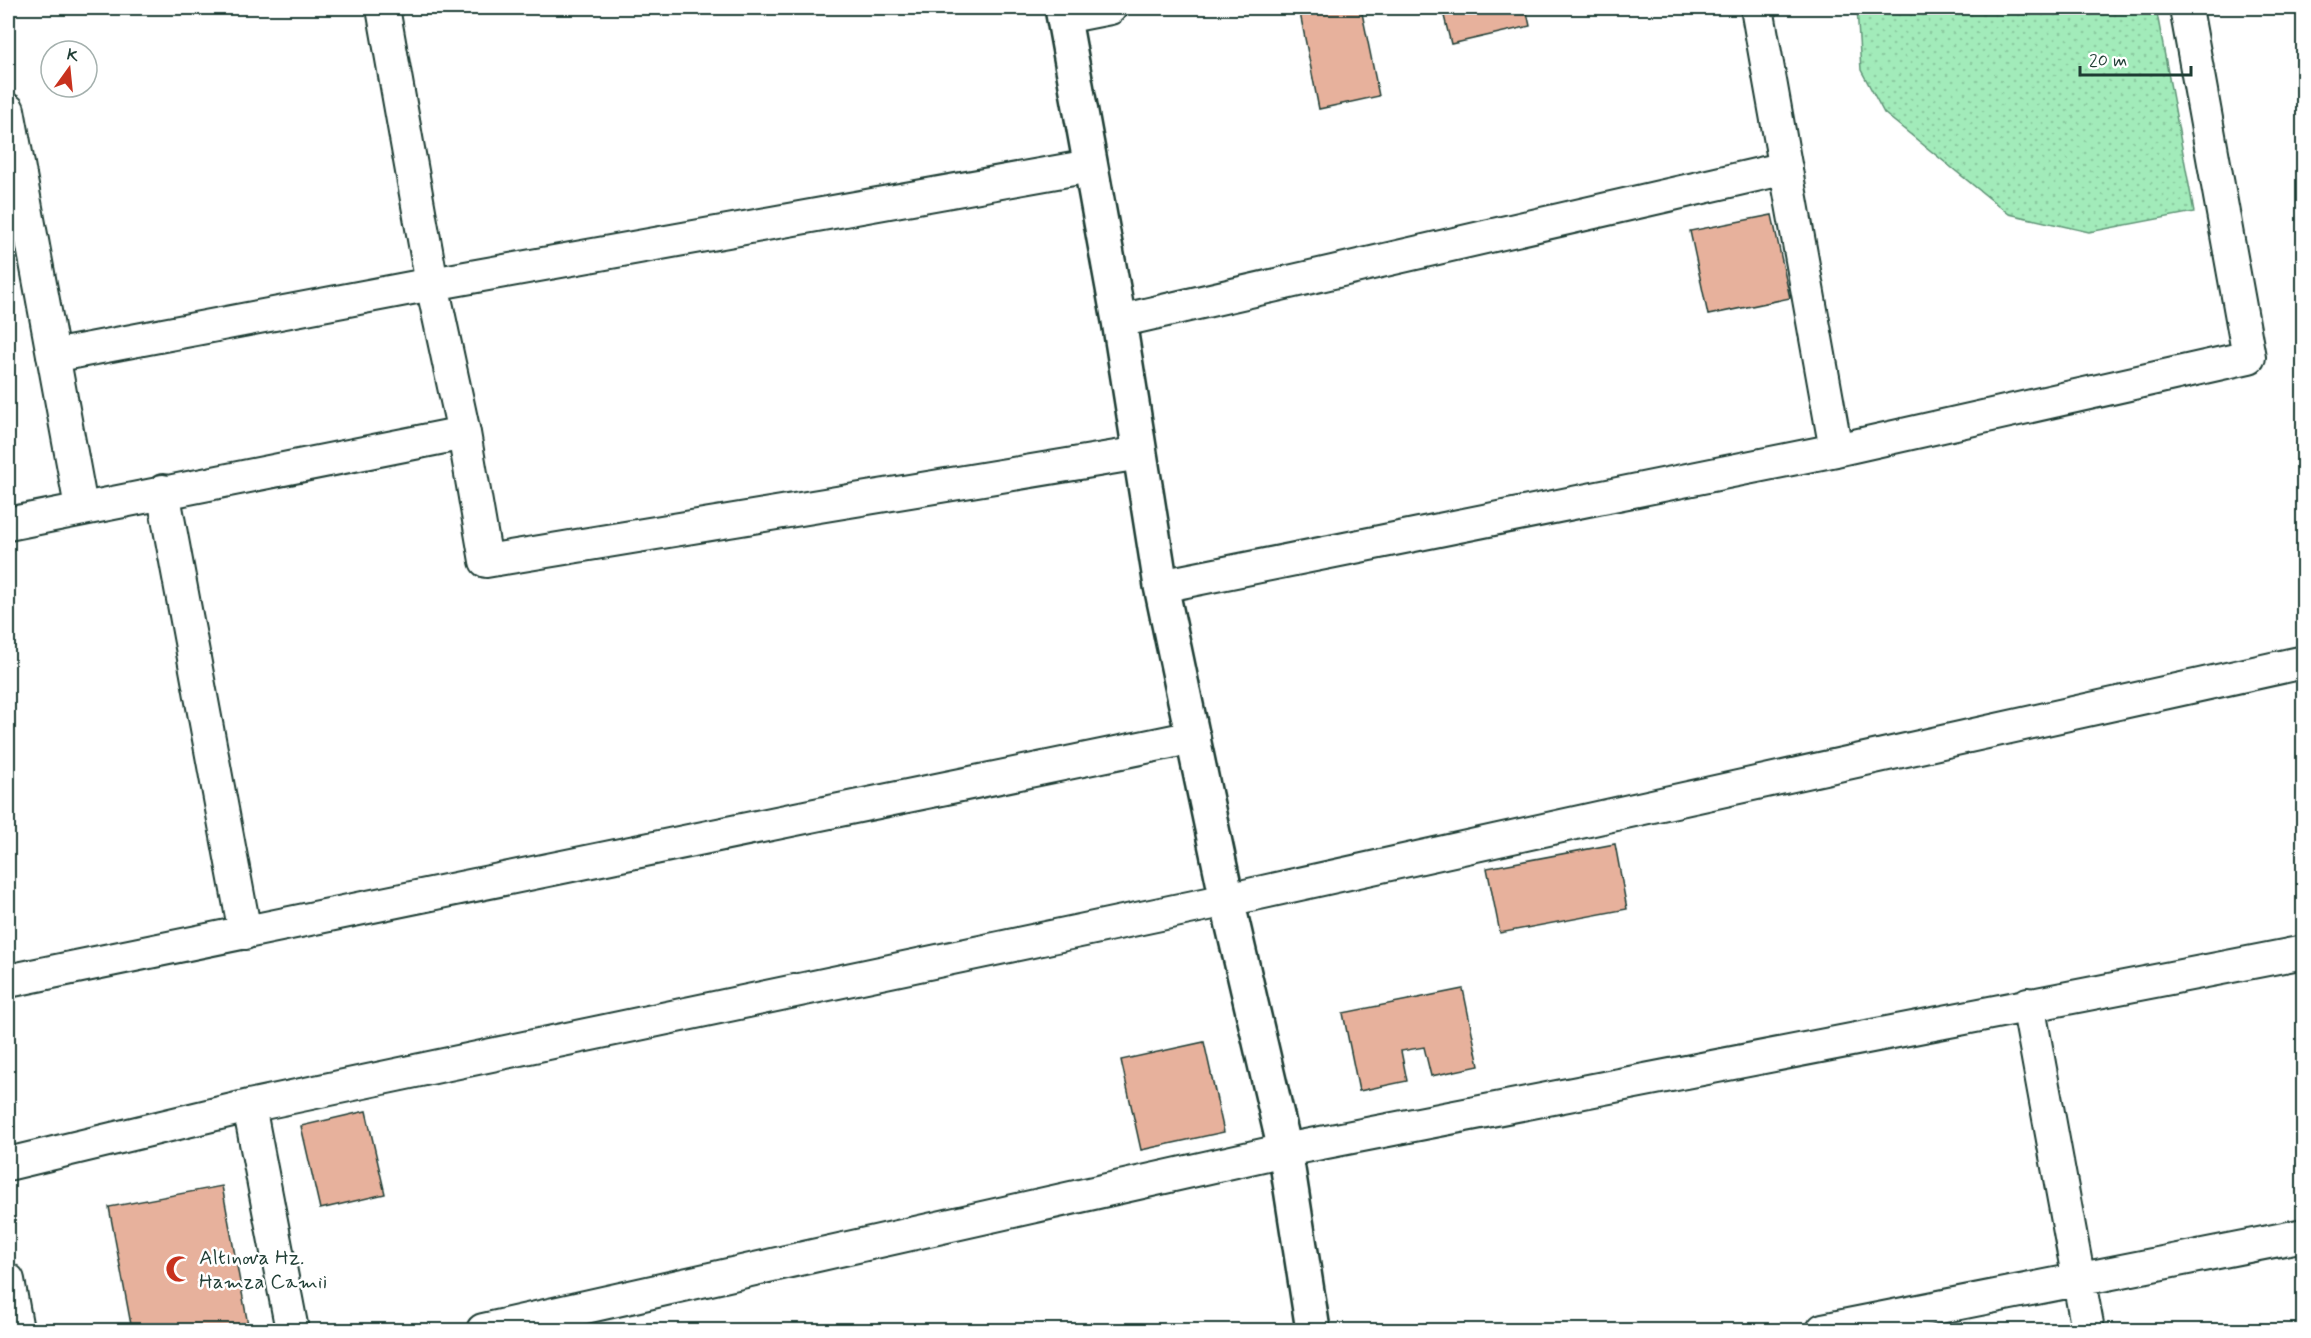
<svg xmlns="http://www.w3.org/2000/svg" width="2311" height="1338" viewBox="0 0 2311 1338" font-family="Mynerve,sans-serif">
<defs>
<pattern id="park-dots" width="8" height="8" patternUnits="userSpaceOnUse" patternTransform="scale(1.5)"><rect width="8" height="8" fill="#a2ebba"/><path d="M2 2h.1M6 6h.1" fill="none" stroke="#8bcaa0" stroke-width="1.8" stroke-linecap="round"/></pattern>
</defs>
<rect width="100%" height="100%" fill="#fff"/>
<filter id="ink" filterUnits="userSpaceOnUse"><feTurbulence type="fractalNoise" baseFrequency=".0167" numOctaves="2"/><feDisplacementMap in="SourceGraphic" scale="12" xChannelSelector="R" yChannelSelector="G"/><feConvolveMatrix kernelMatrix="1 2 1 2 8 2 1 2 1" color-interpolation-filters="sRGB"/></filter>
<g filter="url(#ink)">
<path fill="url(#park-dots)" stroke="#609477" stroke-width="1.5" d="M1857,8H2156L2194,212L2089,232L2009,214L1884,113L1861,70Z"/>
<path fill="#e7b19c" stroke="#1f3d34" stroke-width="1.5" d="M1299,8H1361L1379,96L1319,109Z
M1442,8H1526L1530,26L1451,44Z
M1772,215L1790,298L1708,315L1690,231Z
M1615,844L1627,909L1500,933L1487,868Z
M1463,989L1479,1066L1431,1076L1424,1047L1401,1051L1407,1081L1359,1091L1343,1013Z
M1204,1042L1224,1132L1141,1150L1121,1060Z
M366,1111L385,1194L320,1209L301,1126Z
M222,1186L249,1330H132L109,1207Z"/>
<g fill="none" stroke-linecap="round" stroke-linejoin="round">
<defs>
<path id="street" d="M1757,8L1836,450
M1064,17L1110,8
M8,110L81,507
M1119,321L1786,168
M53,356L432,284L383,8
M464,433L486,561L1140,453
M163,491L245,933
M8,524L464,433L432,284L1090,166
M1161,586L1836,450L2249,357L2186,8
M8,981L1194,737
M2028,1004L2088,1330
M249,1106L292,1330
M8,1164L249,1106L1227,900L2304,662
M8,1280L17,1330
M483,1330L1285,1150L2304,952
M1823,1330L2304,1235"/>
<path id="secondary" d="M1062,8L1119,321L1161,586L1227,900L1285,1150L1313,1330"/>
</defs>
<use href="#street" stroke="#1f3d34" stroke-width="36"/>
<use href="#secondary" stroke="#1f3d34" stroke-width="38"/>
<use href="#street" stroke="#fff" stroke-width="32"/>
<use href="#secondary" stroke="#fff" stroke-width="33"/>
</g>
</g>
<defs>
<symbol id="mosque-bare" viewBox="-9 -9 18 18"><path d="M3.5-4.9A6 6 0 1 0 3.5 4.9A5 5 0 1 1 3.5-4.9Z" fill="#c8321e" stroke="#fff" stroke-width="2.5" paint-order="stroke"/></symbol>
</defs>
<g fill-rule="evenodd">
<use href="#mosque-bare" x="160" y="1250" width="38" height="38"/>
</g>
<g text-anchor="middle" stroke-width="5" stroke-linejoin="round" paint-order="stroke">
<g font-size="21" fill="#1f3d34" stroke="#fff" text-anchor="start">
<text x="199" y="1264">Altınova Hz.<tspan x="199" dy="24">Hamza Camii</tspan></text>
</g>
</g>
<rect width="2311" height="1338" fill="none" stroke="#fff" stroke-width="30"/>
<rect x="15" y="15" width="2281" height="1308" fill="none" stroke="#1f3d34" stroke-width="2" filter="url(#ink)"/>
<g transform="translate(69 69) rotate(15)"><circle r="28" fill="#ffffff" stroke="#a5b1ae" stroke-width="1.5"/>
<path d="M0-4.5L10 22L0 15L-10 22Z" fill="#c8321e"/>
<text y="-9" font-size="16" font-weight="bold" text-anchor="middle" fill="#1f3d34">K</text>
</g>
<path d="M2080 66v9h111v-9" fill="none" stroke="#1f3d34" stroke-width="3"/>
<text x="2089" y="66" font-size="18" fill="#1f3d34" stroke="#ffffff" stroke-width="4.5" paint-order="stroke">20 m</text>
</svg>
